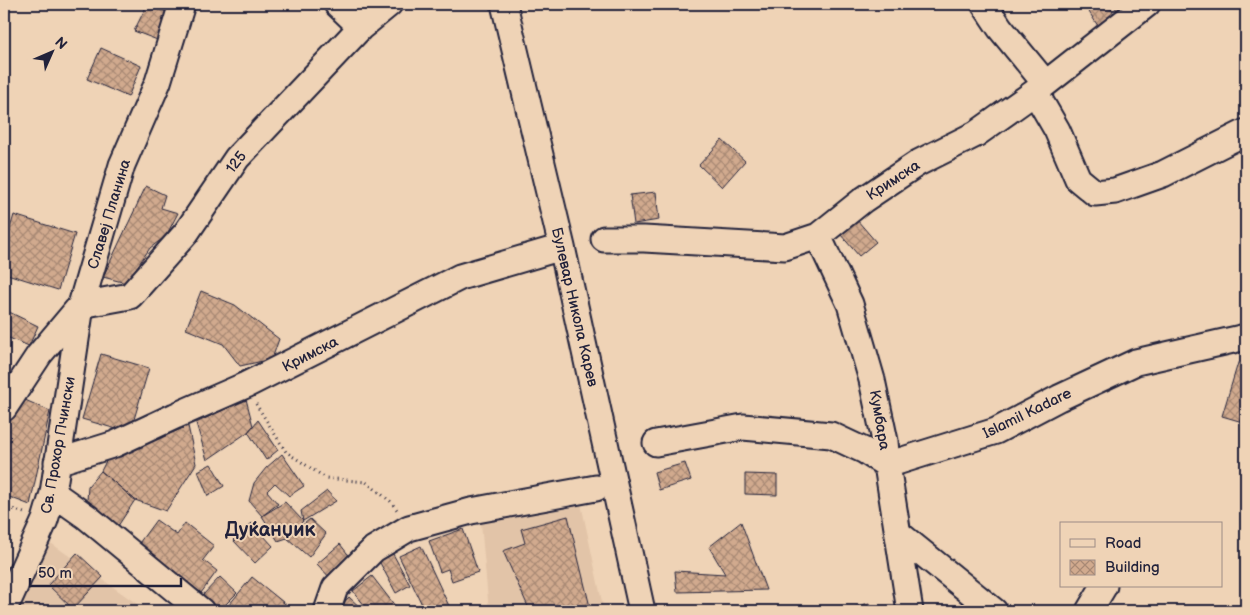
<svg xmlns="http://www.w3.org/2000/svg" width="1250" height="615" viewBox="0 0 1250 615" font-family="'Balsamiq Sans',sans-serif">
<defs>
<pattern id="building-cross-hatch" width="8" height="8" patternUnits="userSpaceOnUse" patternTransform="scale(1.25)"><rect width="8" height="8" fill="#d1aa8e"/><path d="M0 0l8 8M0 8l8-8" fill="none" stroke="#a98a75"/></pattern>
</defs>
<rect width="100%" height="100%" fill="#efd3b6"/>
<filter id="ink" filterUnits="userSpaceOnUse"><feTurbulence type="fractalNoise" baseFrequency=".02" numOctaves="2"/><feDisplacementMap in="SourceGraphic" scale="10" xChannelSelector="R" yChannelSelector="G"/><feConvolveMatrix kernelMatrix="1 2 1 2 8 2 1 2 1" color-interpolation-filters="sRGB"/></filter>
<g filter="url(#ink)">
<path fill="#e2c4a8" d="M577,485L604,611H489L479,501Z
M48,541L147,611H16Z"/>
<path fill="url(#building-cross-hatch)" stroke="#22223b" d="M1084,4H1108L1115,15L1098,26Z
M1113,4H1129L1118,12Z
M147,5L169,13L160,41L134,31Z
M101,48L141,66L128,97L87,79Z
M722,140L745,161L722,187L699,165Z
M146,186L165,195L161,208L178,213L166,236L150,248L126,283L103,277Z
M656,192L659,220L634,224L630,195Z
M14,215L75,234L58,290L4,273V248Z
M857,220L876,242L859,256L840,234Z
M201,291L235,305L279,339L272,359L240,366L223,344L186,329Z
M5,310L38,326L29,346L4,336V315Z
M101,354L149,368L130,433L82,419Z
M1238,363L1246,365V423L1222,416Z
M23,399L50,411L30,505L4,495V429Z
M246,399L253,426L248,432L207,460L196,423Z
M258,420L278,450L266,460L248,432Z
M188,426L196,464L166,511L135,500L101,471L106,461Z
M282,454L304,486L289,496L275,483L267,491L278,504L262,516L249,501L254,483L266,468Z
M685,463L691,480L659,490L654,472Z
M211,464L224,486L208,496L198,471Z
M101,471L135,500L114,532L95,515L87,501L88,486Z
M745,474L777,475V495L745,494Z
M327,491L336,501L303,521L301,511Z
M285,502L303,521L287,538L278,541L262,516Z
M568,516L591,611H530L503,551L525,543L521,529Z
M310,519L326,534L309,557L287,538Z
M156,520L177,535L185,523L214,546L203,560L217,571L201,593L182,578L178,586L134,550Z
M741,522L766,590L677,592L675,571L725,574L709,547Z
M252,523L273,546L255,563L233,540Z
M463,529L478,572L452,581L448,569L440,572L429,541Z
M340,544L354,562L334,582L317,564Z
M421,546L449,606L437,611H425L399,556Z
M77,553L103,577L73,609L48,585Z
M393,554L410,585L396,593L379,561Z
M372,576L399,611H369L353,591Z
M220,577L237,593L219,611H216L201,597Z
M252,577L294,611H224Z
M349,597L364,611H336Z
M869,603L871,611L888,606L890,611H857L855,607Z"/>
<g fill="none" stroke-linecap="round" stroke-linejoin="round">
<defs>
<path id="minor" d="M337,4L361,27
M504,4L562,247L642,611
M984,4L1000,28L1045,83
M1035,92L1057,130L1078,179L1095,193L1115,191L1163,174L1246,132
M818,236L850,304L872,380L885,441L887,465L910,611
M604,239H644L785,247L818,236L863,200L918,163L976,134L1035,92L1147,4
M81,305L130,296L186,233L237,158L361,27L389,4
M4,408L39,355L81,305L122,165L158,82L182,4
M656,443L743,427L831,435L865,451L887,465
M57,462L115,444L175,416L246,385L460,277L562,247
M887,465L996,431L1059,398L1136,362L1246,337
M53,493L87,517L201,611
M899,534L994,611
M4,606L10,597L45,520L53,493L81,306
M327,611L335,588L374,549L409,528L471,511L596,488
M1089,611L1104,586"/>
</defs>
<use href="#minor" stroke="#22223b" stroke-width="29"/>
<path stroke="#22223b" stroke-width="3" stroke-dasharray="1 4" stroke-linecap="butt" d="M256,404L286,452L326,478L366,482L390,501L398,511
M4,506L24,513"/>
<use href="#minor" stroke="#efd3b6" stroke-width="25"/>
</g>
</g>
<g text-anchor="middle" stroke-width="4" stroke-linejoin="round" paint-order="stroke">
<g font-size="15" fill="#22223b" stroke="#efd3b6">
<text transform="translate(236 162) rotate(-52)" y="5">125</text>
<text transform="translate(893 180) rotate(-33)" y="5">Кримска</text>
<text transform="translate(109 214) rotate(-73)" y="5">Славеј Планина</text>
<text transform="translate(575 307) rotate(77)" y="5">Булевар Никола Карев</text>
<text transform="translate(310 354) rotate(-27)" y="5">Кримска</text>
<text transform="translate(1027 413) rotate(-26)" y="5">Islamil Kadare</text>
<text transform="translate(880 420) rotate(80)" y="5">Кумбара</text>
<text transform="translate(58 445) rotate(-80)" y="5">Св. Прохор Пчински</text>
</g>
<g font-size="20" font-weight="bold" fill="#22223b" stroke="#efd3b6">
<text x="270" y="536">Дуќанџик</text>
</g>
</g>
<rect width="1250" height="615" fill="none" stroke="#efd3b6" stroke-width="20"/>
<rect x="10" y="10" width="1230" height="595" fill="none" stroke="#22223b" stroke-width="2" filter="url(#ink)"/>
<rect x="1060" y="522" width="162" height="65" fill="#efd3b6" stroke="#9d8c85"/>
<rect x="1070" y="539" width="25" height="8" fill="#efd3b6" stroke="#9d8c85"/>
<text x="1105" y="548" font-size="15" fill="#22223b">Road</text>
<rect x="1070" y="560" width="25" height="15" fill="url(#building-cross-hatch)" stroke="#9d8c85"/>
<text x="1105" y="572" font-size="15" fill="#22223b">Building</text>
<g transform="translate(52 52) rotate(45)" stroke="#efd3b6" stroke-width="4" paint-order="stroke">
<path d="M0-4L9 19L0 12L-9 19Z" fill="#22223b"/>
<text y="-8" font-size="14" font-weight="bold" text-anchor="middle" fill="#22223b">N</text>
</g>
<path d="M30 578v8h151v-8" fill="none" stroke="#22223b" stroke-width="2.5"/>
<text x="38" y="578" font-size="15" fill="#22223b" stroke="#efd3b6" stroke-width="4" paint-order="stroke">50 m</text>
</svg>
